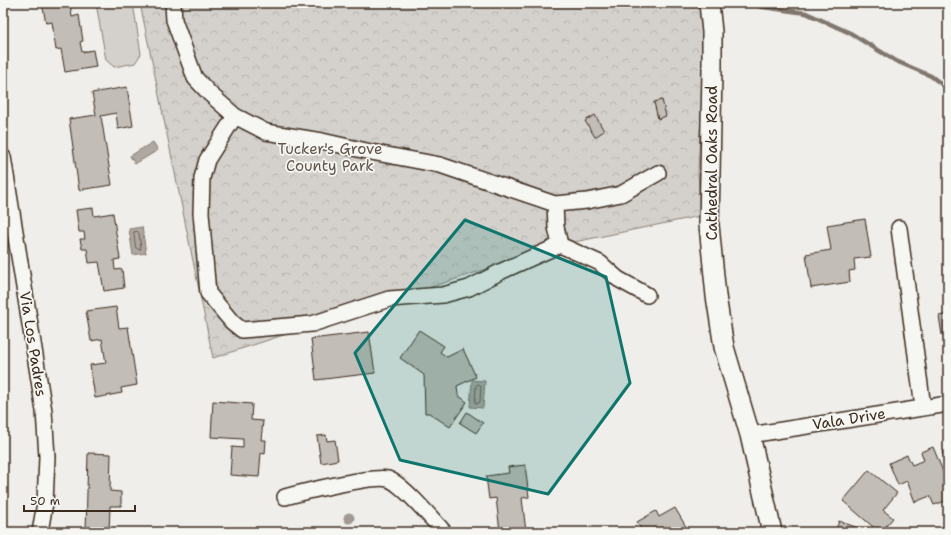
<svg xmlns="http://www.w3.org/2000/svg" width="951" height="535" viewBox="0 0 951 535" font-family="'Shantell Sans',sans-serif">
<defs>
<pattern id="forest-crowns" width="20" height="18" patternUnits="userSpaceOnUse"><rect width="20" height="18" fill="#d4d1cc"/><path d="M2 6a3 3 0 1 1 6 0M12 15a3 3 0 1 1 6 0" fill="none" stroke="#b7b4af"/></pattern>
</defs>
<rect width="100%" height="100%" fill="#efeeea"/>
<filter id="ink" filterUnits="userSpaceOnUse"><feTurbulence type="fractalNoise" baseFrequency=".025" numOctaves="2"/><feDisplacementMap in="SourceGraphic" scale="8" xChannelSelector="R" yChannelSelector="G"/><feConvolveMatrix kernelMatrix="1 2 1 2 8 2 1 2 1" color-interpolation-filters="sRGB"/></filter>
<g filter="url(#ink)">
<path fill="#d4d1cc" stroke="#887e75" d="M96,3H133L141,54L135,63L114,67L106,60Z"/>
<path fill="url(#forest-crowns)" stroke="#887e75" d="M140,3H701L703,78L698,170L700,216L560,245L213,358Z"/>
<path fill="#afa8a1" stroke="#81766d" d="M153,142L158,150L135,164L130,156Z
M142,227L146,253L133,255L129,229Z
M472,380L485,381L483,408L470,407Z"/>
<g fill="none" stroke-linecap="round" stroke-linejoin="round">
<path stroke="#695c52" stroke-width="1" d="M134,232L137,231L139,233L141,248L140,250L136,248Z
M479,384L481,386L480,402L476,404L475,402L476,386Z"/>
<path stroke="#81766d" stroke-width="4.5" d="M748,3L763,7L806,13L850,33L896,61L931,76L948,89"/>
</g>
<path fill="#c2bdb7" stroke="#3b2a1e" d="M42,3H70L72,17L79,15L83,41L80,42L82,52L93,50L96,67L65,72L61,49L56,50L52,22L46,23Z
M127,87L133,126L118,129L116,113L101,116L112,185L79,190L69,119L96,115L92,93Z
M662,100L666,116L658,119L654,102Z
M595,115L604,131L595,137L585,121Z
M93,208L94,216L113,213L120,259L114,260L115,270L122,269L124,288L104,291L99,262L89,263L87,249H82L80,239H85L84,232H79L76,210Z
M865,219L871,257L854,259L855,270L849,271L850,282L811,288L806,254L831,250L827,225Z
M116,307L119,328L128,327L137,385L121,388L122,393L95,398L90,365L106,363L102,339L91,341L86,311Z
M948,314V334L942,335L939,316Z
M419,330L444,346L440,352L447,357L463,349L476,377L457,386L458,395L467,402L450,427L429,413H425L424,375L400,358Z
M369,332L375,373L316,380L311,339Z
M213,401L252,404L251,420L263,421L261,440H266L265,454L261,453L259,477L230,475L232,447L243,448V439L211,437Z
M467,412L483,423L476,433L460,423Z
M326,435L327,441L335,440L338,460L321,463L317,436Z
M933,447L948,484V500L934,505L930,496L915,502L907,481L898,485L889,463L907,455L912,465L924,460L921,452Z
M948,450V468L942,452Z
M88,453L111,454L110,491L121,492V506H110L109,532H86Z
M525,465L529,497L522,498L526,532H493L500,531L496,498L489,499L486,476L509,473L508,467Z
M869,470L897,493L883,510L893,518L881,532H879L843,501Z
M675,508L688,530L685,532H643L637,522L656,511L659,517Z
M839,521L869,532H835Z
M349,531H380V532H349Z"/>
<g fill="none" stroke-linecap="round" stroke-linejoin="round">
<defs>
<path id="minor" d="M173,3L174,20L195,78L210,94L235,116L266,132L322,141L371,152L440,165L555,204L587,201L621,194L658,173
M235,116L207,160L202,178L201,213L208,293L232,322L242,330L312,324L389,299L443,295L469,288L502,271L560,245L556,227L555,204
M3,157L44,411L47,457L45,503L40,532
M899,228L923,407
M560,245L600,263L618,279L647,295
M750,435L948,404
M285,497C303,492 373,475 388,479C403,484 432,519 444,532"/>
<path id="major" d="M709,3L712,32V71L709,225L716,296L724,347L750,435L772,532"/>
</defs>
<use href="#minor" stroke="#3b2a1e" stroke-width="18"/>
<use href="#major" stroke="#3b2a1e" stroke-width="22"/>
<use href="#minor" stroke="#f6f6f2" stroke-width="15"/>
<use href="#major" stroke="#f6f6f2" stroke-width="19"/>
</g>
<circle fill="#a19992" cx="349" cy="518" r="5.5"/>
</g>
<path fill="#0f766e" fill-opacity="0.2" stroke="#0f766e" stroke-width="3" stroke-linejoin="round" d="M465,220L606,277L630,383L548,494L400,460L355,353Z"/>
<g text-anchor="middle" stroke-width="3.5" stroke-linejoin="round" paint-order="stroke">
<g font-size="15" fill="#61544a" stroke="#f6f6f2">
<text x="330" y="154">Tucker's Grove<tspan x="330" dy="17">County Park</tspan></text>
</g>
<g font-size="15" fill="#3b2a1e" stroke="#f6f6f2">
<text transform="translate(712 163) rotate(-90)" y="5">Cathedral Oaks Road</text>
<text transform="translate(33 344) rotate(81)" y="5">Via Los Padres</text>
<text transform="translate(849 419) rotate(-9)" y="5">Vala Drive</text>
</g>
</g>
<rect width="951" height="535" fill="none" stroke="#f6f6f2" stroke-width="16"/>
<rect x="8" y="8" width="935" height="519" fill="none" stroke="#3b2a1e" stroke-width="1.5" filter="url(#ink)"/>
<path d="M24 505v6h111v-6" fill="none" stroke="#3b2a1e" stroke-width="2"/>
<text x="30" y="505" font-size="12" fill="#3b2a1e" stroke="#f6f6f2" stroke-width="3" paint-order="stroke">50 m</text>
</svg>
